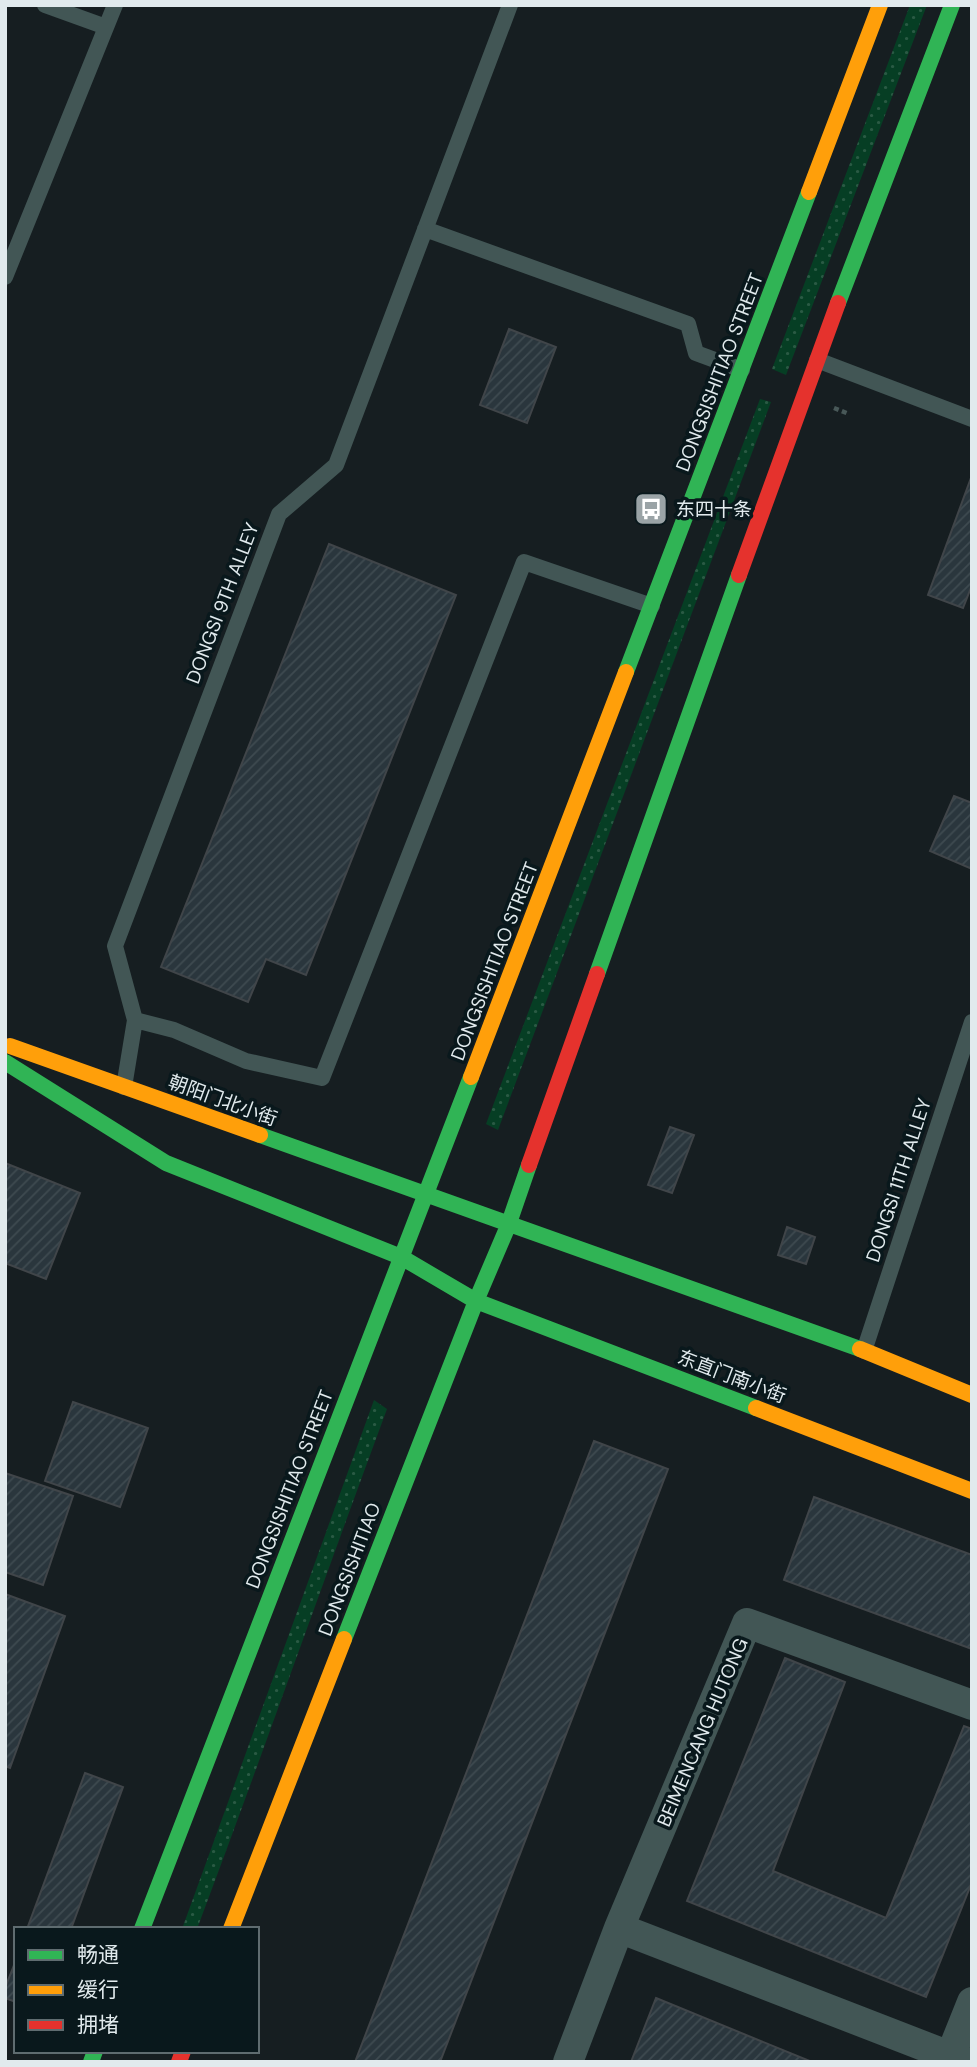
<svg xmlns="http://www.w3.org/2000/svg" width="977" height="2067" viewBox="0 0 977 2067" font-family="'DM Sans','Noto Sans SC',sans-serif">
<defs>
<pattern id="grass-dots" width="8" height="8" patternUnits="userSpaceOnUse" patternTransform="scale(1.75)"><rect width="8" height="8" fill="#063e24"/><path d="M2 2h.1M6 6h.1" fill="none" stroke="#2a5a44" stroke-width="1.8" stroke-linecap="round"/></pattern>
<pattern id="building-hatch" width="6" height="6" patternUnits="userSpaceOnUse" patternTransform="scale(1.75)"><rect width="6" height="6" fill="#2a363d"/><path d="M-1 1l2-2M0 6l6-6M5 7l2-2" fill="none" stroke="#3e4a50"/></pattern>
</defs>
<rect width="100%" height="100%" fill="#161e21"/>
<path fill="url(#grass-dots)" d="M910,5H927L786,375L772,369Z
M760,399L771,402L498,1130L486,1124Z
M374,1400L387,1409C323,1582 262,1756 197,1929H182Z"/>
<path fill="url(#building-hatch)" stroke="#404549" stroke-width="2" d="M509,329L556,347L527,423L480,405Z
M972,475V585L963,608L928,595Z
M329,544L456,595L306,975L266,959L248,1002L161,967Z
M954,796L972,803V869L930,851Z
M670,1127L694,1135L672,1193L648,1185Z
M5,1163L80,1193L46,1279L5,1263Z
M787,1227L815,1237L806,1264L778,1255Z
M73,1402L148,1428L120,1507L45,1481Z
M594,1441L668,1469L440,2062H355Z
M5,1473L73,1496L43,1585L5,1572Z
M814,1497L972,1555V1649L784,1580Z
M5,1594L65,1616L10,1768L5,1766Z
M785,1658L845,1682L773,1871L886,1918L964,1726L972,1729V1882L926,1997L687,1901Z
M85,1773L123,1787L71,1929H27Z
M16,1960V2002L5,1998V1988Z
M656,1998L812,2062H631Z"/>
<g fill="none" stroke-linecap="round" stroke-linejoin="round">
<path stroke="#485858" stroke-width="4.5" stroke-dasharray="5 3.5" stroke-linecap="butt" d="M834,408L849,414"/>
<path stroke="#425655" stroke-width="16" d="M45,5L106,27
M425,229L688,324L696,353L742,370
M5,277L115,5
M817,360L972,419
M135,1020L174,1030L246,1061L322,1078L524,562L652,606
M124,1087L135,1020L115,946L279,514L336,465L510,5
M864,1351L972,1022"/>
<path stroke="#425655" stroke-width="30" d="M619,1928L965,2062
M568,2062L619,1928L747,1623L972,1705
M948,2062L972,2002"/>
<path stroke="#30b455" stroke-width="16" d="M838,303L952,5
M626,672L809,192
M597,974L739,575
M5,1062L166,1163L401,1257L476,1301L756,1408
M260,1135L860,1349
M344,1639L476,1301L508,1226L529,1165
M142,1929L471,1077
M91,2062L95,2051"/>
<path stroke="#ff9f0a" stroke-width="16" d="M809,192L880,5
M10,1046L260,1135
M471,1077L626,672
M860,1349L972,1395
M756,1408L972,1491
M231,1929L344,1639"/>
<path stroke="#e5322d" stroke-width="16" d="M739,575L838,303
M529,1165L597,974
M179,2062L183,2051"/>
</g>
<defs>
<symbol id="bus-square" viewBox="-11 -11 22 22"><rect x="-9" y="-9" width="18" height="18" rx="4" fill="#9aa3a6" stroke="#09181c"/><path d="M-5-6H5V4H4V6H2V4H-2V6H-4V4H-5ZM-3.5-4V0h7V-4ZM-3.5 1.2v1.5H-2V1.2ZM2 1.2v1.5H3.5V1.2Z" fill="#fff"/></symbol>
</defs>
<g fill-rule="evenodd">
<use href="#bus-square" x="632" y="490" width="38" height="38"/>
</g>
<g text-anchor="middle" stroke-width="7" stroke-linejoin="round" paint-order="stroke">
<g font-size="19" fill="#e1eaed" stroke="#09181c">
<text transform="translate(719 372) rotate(-69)" y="7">DONGSISHITIAO STREET</text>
<text transform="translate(222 603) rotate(-69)" y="7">DONGSI 9TH ALLEY</text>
<text transform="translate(494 961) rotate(-69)" y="7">DONGSISHITIAO STREET</text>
<text transform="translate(223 1100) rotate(20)" y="7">朝阳门北小街</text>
<text transform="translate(898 1180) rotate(-72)" y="7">DONGSI 11TH ALLEY</text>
<text transform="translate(732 1376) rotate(21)" y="7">东直门南小街</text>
<text transform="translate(289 1489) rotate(-69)" y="7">DONGSISHITIAO STREET</text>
<text transform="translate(349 1569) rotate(-69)" y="7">DONGSISHITIAO</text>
<text transform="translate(702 1732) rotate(-67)" y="7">BEIMENCANG HUTONG</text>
</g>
<g font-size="19" fill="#e1eaed" stroke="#09181c" text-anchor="start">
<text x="676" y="516">东四十条</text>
</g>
</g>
<rect width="977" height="2067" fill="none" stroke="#e1eaed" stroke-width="14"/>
<rect x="14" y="1927" width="245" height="126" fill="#09181c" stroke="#5f6c70" stroke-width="2"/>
<rect x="28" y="1950" width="35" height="10" fill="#30b455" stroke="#5f6c70" stroke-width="2"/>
<text x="77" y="1962" font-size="21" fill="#e1eaed">畅通</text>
<rect x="28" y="1985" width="35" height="10" fill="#ff9f0a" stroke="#5f6c70" stroke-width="2"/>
<text x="77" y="1997" font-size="21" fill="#e1eaed">缓行</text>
<rect x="28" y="2020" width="35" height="10" fill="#e5322d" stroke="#5f6c70" stroke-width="2"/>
<text x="77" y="2032" font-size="21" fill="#e1eaed">拥堵</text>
</svg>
